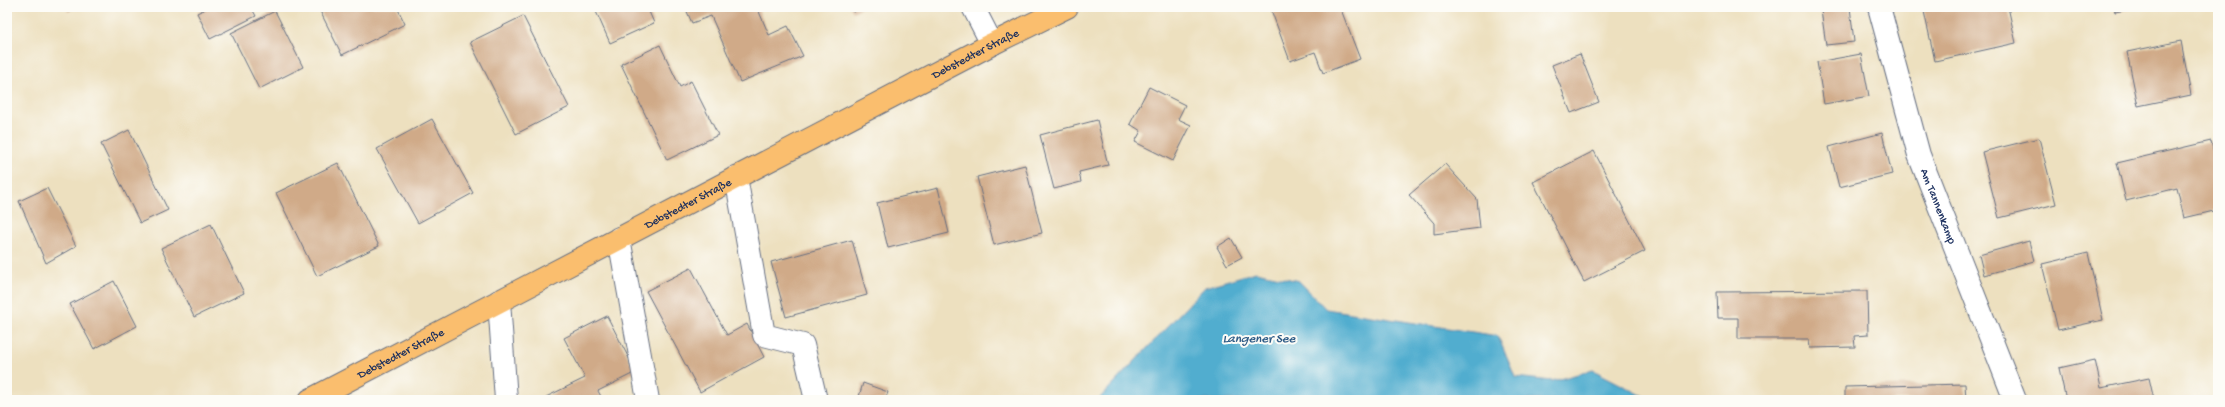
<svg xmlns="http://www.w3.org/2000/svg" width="2225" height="407" viewBox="0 0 2225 407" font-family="'Gochi Hand',sans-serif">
<rect width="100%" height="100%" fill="#fdfcf7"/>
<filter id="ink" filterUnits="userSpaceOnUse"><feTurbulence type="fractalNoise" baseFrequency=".025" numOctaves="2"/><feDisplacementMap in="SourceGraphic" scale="8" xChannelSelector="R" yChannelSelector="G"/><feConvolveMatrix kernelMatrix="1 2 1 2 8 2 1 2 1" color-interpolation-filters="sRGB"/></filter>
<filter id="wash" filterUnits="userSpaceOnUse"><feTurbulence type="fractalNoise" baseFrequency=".012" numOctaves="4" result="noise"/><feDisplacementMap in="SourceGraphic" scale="16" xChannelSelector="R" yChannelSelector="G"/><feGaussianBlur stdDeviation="0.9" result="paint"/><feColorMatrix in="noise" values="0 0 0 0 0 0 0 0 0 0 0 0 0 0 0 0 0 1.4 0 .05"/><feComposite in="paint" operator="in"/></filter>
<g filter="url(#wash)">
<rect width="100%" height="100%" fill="#ede0bf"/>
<path fill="#51adcf" stroke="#366e96" d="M1256,272L1299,281L1326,309L1498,336L1515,377L1552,381L1593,370L1651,400H1098L1205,287Z"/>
<g id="blocks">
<path fill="#d0aa88" d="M66,7H77L68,12Z
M209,7H251L256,16L210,39L197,13Z
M318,7H397L405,24L342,55Z
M594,7H647L654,23L610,43Z
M685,7H757L769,35L788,26L803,56L740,82L711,16L692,23Z
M850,7H863L853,12Z
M1270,7H1340L1360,59L1323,73L1315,52L1290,61Z
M1842,7H1850L1854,42L1826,45L1821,10Z
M1923,7H2008L2016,43L1935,61Z
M2114,7H2136L2137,8L2115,12Z
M275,11L303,67L259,89L231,33Z
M523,16L569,107L516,134L470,42Z
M2181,41L2191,95L2138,106L2127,52Z
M660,45L680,87L691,81L718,135L667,160L621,64Z
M1580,54L1599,102L1571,113L1552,65Z
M1861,54L1869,96L1824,104L1817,62Z
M1149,87L1185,105L1178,119L1191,125L1173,161L1135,142L1141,131L1130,124Z
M432,119L473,193L418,223L377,149Z
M1097,120L1108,165L1079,172L1081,182L1054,189L1040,135Z
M129,130L168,210L140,223L101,144Z
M1882,133L1892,174L1839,187L1829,147Z
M2039,138L2056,204L1999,218L1982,152Z
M2211,141L2218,169V210L2184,218L2177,188L2126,201L2117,163Z
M1594,151L1645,251L1584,282L1533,182Z
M338,163L379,246L317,276L276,193Z
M1445,164L1477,199L1480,228L1434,234V223L1409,195Z
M1025,165L1042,233L994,245L977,177Z
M47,188L76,246L46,263L19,201Z
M938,188L949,233L888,248L877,203Z
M211,224L244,293L194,317L161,248Z
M1231,238L1242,257L1227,265L1217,247Z
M852,240L867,295L786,317L771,262Z
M2029,241L2034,261L1984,275L1979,255Z
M2088,253L2103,320L2058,330L2042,264Z
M691,268L727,335L747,324L764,357L700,392L646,291Z
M114,281L137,326L94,349L70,304Z
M1867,291L1868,335L1854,336L1855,347L1810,348L1809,339H1738V318H1718L1717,292Z
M607,316L636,372L598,391L603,400H548L546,397L585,378L564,338Z
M2095,360L2101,388L2149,378L2154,400H2066L2059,368Z
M863,383L888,392L885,400H858Z
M1965,384L1966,400H1845V387Z"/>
</g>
</g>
<g filter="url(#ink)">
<use href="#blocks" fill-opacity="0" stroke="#646d80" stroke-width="1"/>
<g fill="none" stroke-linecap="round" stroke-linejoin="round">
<defs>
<g id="minor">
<path d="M973,7L992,44"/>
<path id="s1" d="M1879,7L1919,155L2015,400"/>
<path d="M736,177L764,335L803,345L816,400"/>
<path d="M619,238L648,400"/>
<path d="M499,301L506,400"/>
</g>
<g id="major">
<path id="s2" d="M310,400L992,44L1067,7"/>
</g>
</defs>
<use href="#minor" stroke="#646d80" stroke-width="24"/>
<use href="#major" stroke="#646d80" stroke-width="24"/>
<use href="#minor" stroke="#fff" stroke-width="22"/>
<use href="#major" stroke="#fabe6e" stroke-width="22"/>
</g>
</g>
<g text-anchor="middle" stroke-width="4" stroke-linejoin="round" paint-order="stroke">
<g font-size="12" fill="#1b2f5e" stroke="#fdfcf7">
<text dy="4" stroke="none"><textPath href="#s2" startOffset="750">Debstedter Straße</textPath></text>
<text dy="4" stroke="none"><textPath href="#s2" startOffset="426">Debstedter Straße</textPath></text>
<text dy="4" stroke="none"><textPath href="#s1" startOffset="208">Am Tannenkamp</textPath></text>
<text dy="4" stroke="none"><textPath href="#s2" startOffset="102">Debstedter Straße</textPath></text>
</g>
<g font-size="13" font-style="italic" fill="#2e5b86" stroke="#fdfcf7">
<text x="1259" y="342">Langener See</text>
</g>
</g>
<rect width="2225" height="407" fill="none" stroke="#fdfcf7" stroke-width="24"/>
</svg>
